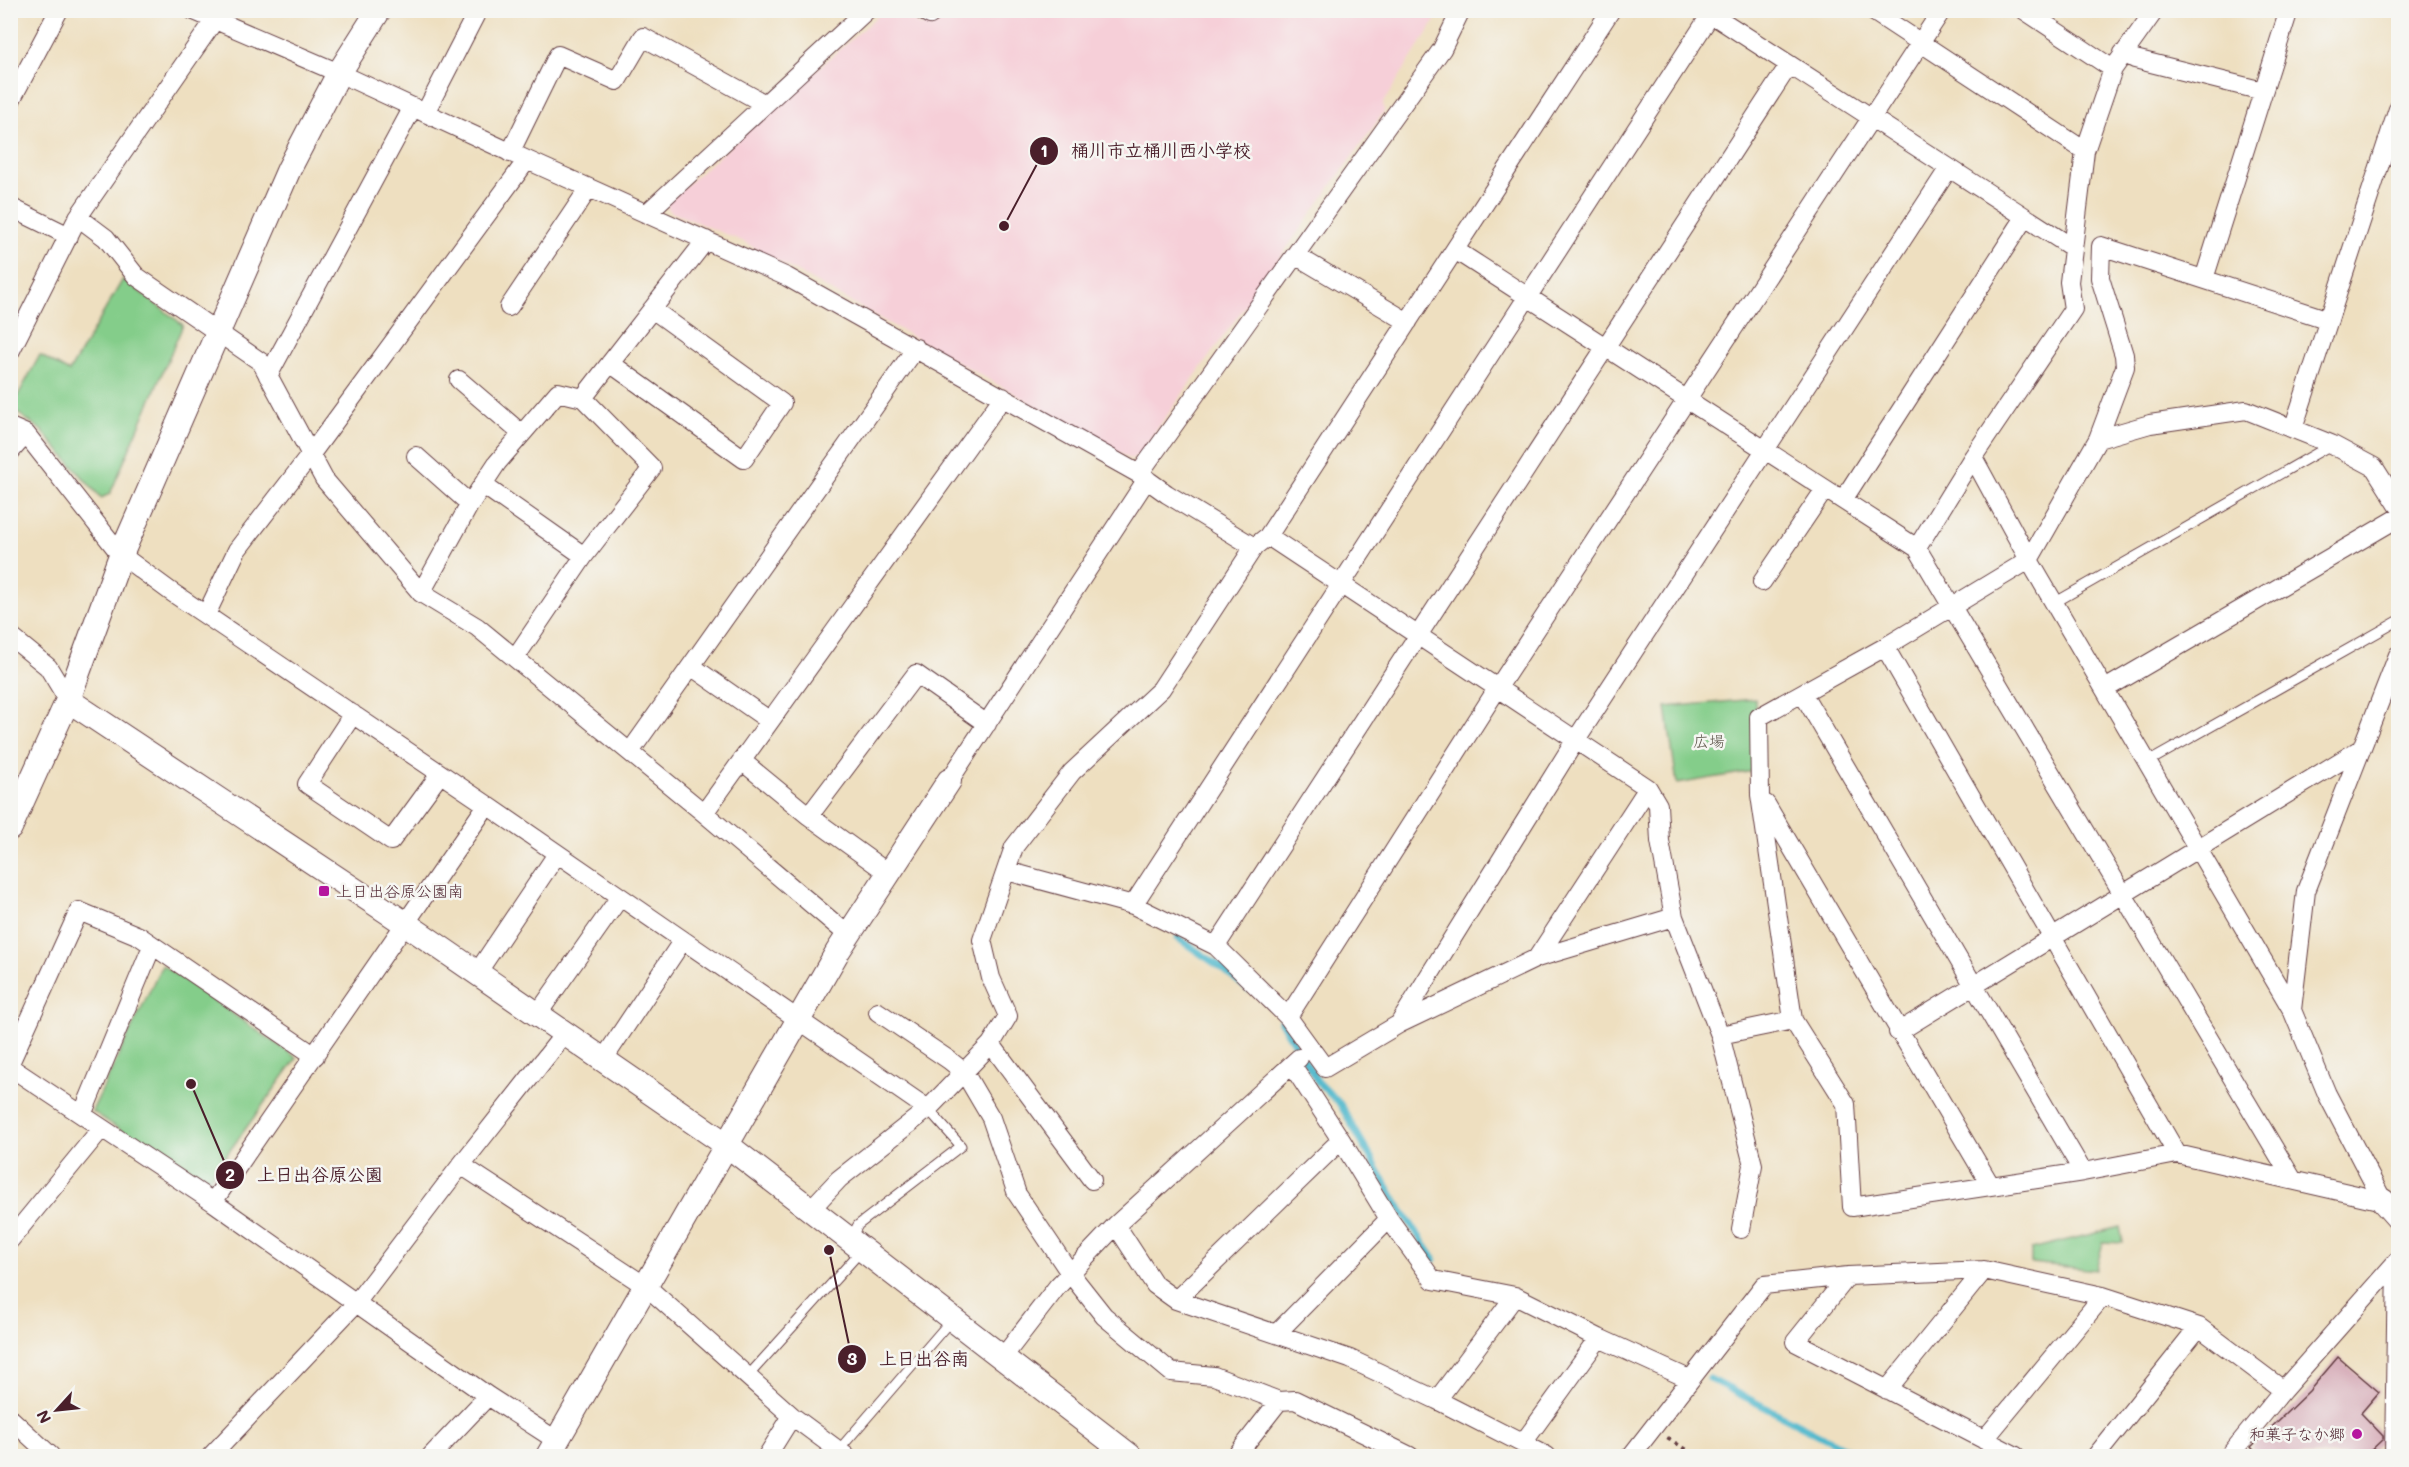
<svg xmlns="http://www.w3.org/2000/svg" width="2409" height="1467" viewBox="0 0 2409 1467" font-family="Mali,'Klee One',sans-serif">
<rect width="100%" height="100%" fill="#f6f6f2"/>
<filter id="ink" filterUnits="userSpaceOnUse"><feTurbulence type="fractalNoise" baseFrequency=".0167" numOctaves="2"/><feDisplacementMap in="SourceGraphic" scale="12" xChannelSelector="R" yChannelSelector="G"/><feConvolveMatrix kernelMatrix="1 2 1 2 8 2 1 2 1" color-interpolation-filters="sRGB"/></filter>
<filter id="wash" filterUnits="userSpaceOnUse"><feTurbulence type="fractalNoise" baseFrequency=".008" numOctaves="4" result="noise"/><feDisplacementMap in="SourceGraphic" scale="24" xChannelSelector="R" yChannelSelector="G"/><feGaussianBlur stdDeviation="1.35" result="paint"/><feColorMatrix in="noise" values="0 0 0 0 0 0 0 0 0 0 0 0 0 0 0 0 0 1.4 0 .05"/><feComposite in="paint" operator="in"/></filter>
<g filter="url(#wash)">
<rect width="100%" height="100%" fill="#eedfc0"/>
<path fill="#f6cfd8" d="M946,10L1441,11L1383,103L1384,112L1138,456L1130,459L742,241L669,211L666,203L883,11H897L921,26Z"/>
<path fill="#84cd8a" stroke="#67765a" stroke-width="1.5" d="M123,279L183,325L110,494L101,498L41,430L11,408L40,355L69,372Z
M1755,699L1759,770L1677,784L1666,707Z
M162,965L297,1058L204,1186L92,1111Z
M2120,1227L2123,1243L2103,1242L2096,1270L2031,1263V1249Z"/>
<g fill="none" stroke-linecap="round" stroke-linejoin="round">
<path stroke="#4fb8cc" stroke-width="7" d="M1178,938L1222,968L1248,989
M1281,1022L1318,1082L1340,1104L1398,1205L1434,1259
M1710,1379L1860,1456"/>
</g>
<g id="blocks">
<path fill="#d1a0af" d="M2338,1357L2379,1392L2361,1413L2383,1436V1439L2365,1456H2259L2251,1447L2309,1391Z"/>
</g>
</g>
<g filter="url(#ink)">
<use href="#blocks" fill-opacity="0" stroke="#633c41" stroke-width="1.5"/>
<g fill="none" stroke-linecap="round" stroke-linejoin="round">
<defs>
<path id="lane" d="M2054,603L2331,445
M2148,762L2398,621
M851,1238L858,1225L961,1146L928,1109
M748,1376L861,1251
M838,1451L952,1319"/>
<path id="street" d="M192,10L339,73L527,160L787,277L1139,474L1167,494L1254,547
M921,10L930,15L936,10
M1705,10L2073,248
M1871,10L2085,151
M2024,10L2113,69
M2123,53L2135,59L2263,91
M10,102L59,10
M425,113L478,10
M510,153L558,55L617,81L643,37L765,104
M10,207L69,236
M646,214L867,10
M78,217L106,238L136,276L261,362L324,479L421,593L477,627L704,813L848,935
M1455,250L1917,548L2293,1180
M1295,255L1408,322
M2204,279L2289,10
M509,307L589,188
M10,352L78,217L214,21
M610,363L744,459L782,403L652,309
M268,376L413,107
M459,380L522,434
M10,427L26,434L121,555L170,591L487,805L928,1109
M2293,429L2398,109
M2098,439L2125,367L2124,355L2100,278L2101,246L2329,320
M10,452L26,434
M416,456L470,504
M1973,457L2029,560L2292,1010L2327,1094L2383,1201
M1139,474L1442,49L1461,10
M483,485L584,556
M1843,500L2025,217
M1268,536L1648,788L1537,958
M1917,548L1973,457L2073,309L2069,282L2085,151L2113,69L2155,10
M1762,582L1825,489
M421,593L470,504L497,463L558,392L583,398L706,240
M206,615L237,550L311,454L527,160
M10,636L48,667L68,700
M1885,647L2177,1154
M515,658L584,556L652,468L583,398
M691,666L770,721
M2105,689L2398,518
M1803,694L2083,1172
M353,714L307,784L391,841L440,774
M630,752L916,348
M742,761L809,816
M949,781L1147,479
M1648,788L1658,805L1660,841L1674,917L1720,1035L1753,1165L1741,1229
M1766,804L1991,1186
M704,813L1003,397
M1007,871L1133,905L1216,946L1288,1017L1325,1068L1399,1024L1537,958L1674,917
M888,873L809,816L916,674L987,724
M1133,905L1711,14
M1216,946L1789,65
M477,973L557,854
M2292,1010L2306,891L2398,655
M878,1012L949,1060L964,1072L991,1118L1017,1194L1070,1273L1104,1316L1171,1372L1214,1376L1279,1401L1295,1400L1410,1456
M537,1015L620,897
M1288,1017L1497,689L1942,10
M1399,1024L1575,741L1949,168
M1898,1032L2362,748
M1720,1035L1793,1020
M991,1044L1092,1180
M603,1060L683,940
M10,1063L79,911L139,936L315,1056
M1292,1065L1341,1140L1389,1219L1433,1280L1515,1296L1599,1338L1689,1379
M10,1067L213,1202L488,1396L559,1442
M82,1115L152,946
M461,1165L647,1287L792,1416L846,1456
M2383,1201L2177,1154L2083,1172L1852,1207L1846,1104L1793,1020L1760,795L1759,717L1885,647L2029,560L2098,439L2150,424L2246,410L2331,444L2374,467L2398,505
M213,1202L487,805
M810,1210L839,1179L928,1109L991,1044L1008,1016L991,978L982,940L1014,847L1072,772L1161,689L1254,547L1268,536L1611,10
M1116,1225L1155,1285L1176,1300L1350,1359L1437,1400L1547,1456
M10,1240L101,1129
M1848,1276L1795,1342L2016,1456
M1176,1300L1341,1140
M1276,1334L1389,1219
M1003,1357L1057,1287L1116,1225L1299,1058
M1887,1390L1984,1270
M1437,1400L1515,1296
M10,1418L51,1456
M1984,1440L2103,1296
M1523,1443L1599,1338
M211,1456L356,1303L461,1165L565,1033
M431,1456L488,1396
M767,1456L792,1416
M1236,1456L1279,1401
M1631,1456L1764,1285L1848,1276L1984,1270L2103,1296L2199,1327L2283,1390
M2096,1456L2199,1327
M2229,1456L2283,1390L2398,1260
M2394,1456L2397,1262"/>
<path id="secondary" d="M68,700L406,924L727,1145L1130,1456
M10,828L68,700L121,555L289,169L339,73L379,10
M2383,1201L2398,1218
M548,1456L838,951L949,781"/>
</defs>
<use href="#lane" stroke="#633c41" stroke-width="11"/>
<use href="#street" stroke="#633c41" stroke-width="20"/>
<use href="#secondary" stroke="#633c41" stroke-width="26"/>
<path stroke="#633c41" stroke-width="4" stroke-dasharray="4.5 4.5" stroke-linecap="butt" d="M1667,1438L1697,1456"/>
<use href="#lane" stroke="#fff" stroke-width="9"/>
<use href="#street" stroke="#fff" stroke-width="18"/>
<use href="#secondary" stroke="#fff" stroke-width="24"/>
</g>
</g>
<g fill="#b5179e" stroke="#f6f6f2" stroke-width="2">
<rect x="318" y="885" width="12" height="12" rx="3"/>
<circle cx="2357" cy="1434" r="6"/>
</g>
<g text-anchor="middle" stroke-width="5" stroke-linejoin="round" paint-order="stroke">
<g font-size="16" fill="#5b5348" stroke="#f6f6f2">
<text x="1709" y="747">広場</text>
</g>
<g font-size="16" fill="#4a1f2b" stroke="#f6f6f2" text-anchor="start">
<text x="336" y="897">上日出谷原公園南</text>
<text x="2345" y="1440" text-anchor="end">和菓子なか郷</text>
</g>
</g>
<path fill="none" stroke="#4a1f2b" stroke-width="2" d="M1004 226L1044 151M191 1084L230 1175M829 1250L852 1359"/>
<g fill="#4a1f2b" stroke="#f6f6f2" stroke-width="2">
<circle cx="1004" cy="226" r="6"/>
<circle cx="191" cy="1084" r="6"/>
<circle cx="829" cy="1250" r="6"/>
<circle cx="1044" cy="151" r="15"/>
<circle cx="230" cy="1175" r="15"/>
<circle cx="852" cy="1359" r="15"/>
</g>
<g font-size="18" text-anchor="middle" font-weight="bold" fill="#fff">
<text x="1044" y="157">1</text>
<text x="230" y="1181">2</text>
<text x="852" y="1365">3</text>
</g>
<g font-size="18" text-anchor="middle" font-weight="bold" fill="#4a1f2b" stroke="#f6f6f2" stroke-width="5" stroke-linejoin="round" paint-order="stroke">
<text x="1161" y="157">桶川市立桶川西小学校</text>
<text x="320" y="1181">上日出谷原公園</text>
<text x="924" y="1365">上日出谷南</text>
</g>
<rect width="2409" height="1467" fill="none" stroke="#f6f6f2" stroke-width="36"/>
<g transform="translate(57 1410) rotate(243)" stroke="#f6f6f2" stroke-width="4.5" paint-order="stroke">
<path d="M0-4.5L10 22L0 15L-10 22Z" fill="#4a1f2b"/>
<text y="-9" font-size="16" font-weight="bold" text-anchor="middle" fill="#4a1f2b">N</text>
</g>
</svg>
